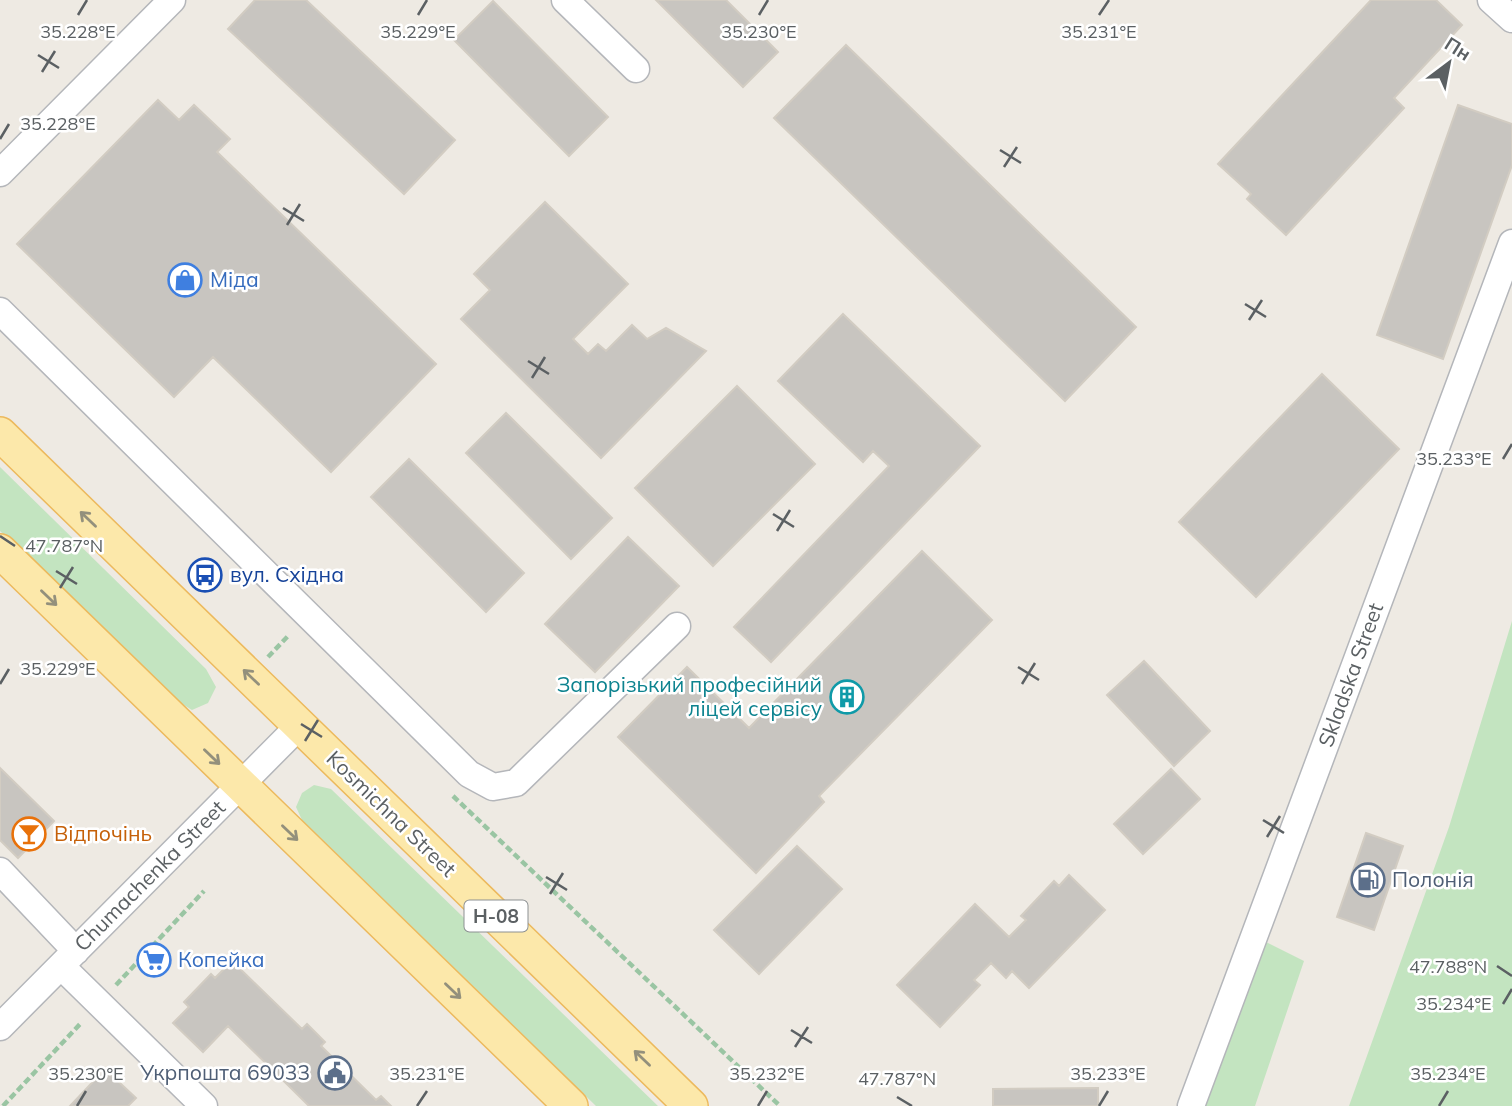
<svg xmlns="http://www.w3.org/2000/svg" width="1512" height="1106" viewBox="0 0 1512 1106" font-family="Mulish,sans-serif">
<rect width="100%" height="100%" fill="#eeeae3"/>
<path fill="#c3e4c0" d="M0,467L206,669L216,687L208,703L192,710L176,700L0,531Z
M1512,621V1106H1349L1449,827Z
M314,785L331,789L658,1106H596L302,820L296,807L302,793Z
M1254,936L1304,961L1255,1106H1191Z"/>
<path fill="#c8c5c0" stroke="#d2ccc2" stroke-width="2" d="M255,0H306L455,140L404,194L228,29Z
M656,0H726L778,52L743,87Z
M1371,0H1436L1462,25L1394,98L1404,108L1286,235L1247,199L1251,194L1218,164Z
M493,1L608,117L569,156L454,40Z
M846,45L1136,327L1065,401L774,118Z
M158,100L179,120L194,105L230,139L217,152L436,364L331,472L213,357L174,397L17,244Z
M1458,105L1512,124V165L1443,359L1377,335Z
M545,202L628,284L573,339L588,354L598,344L606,351L632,325L647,339L666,328L706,351L601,458L461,319L490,290L474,274Z
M843,314L980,446L771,662L734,627L889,466L873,451L863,462L778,381Z
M1322,374L1399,449L1256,597L1179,522Z
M737,386L815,464L713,566L635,488Z
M506,413L612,518L571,559L466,453Z
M409,459L524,573L486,612L371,497Z
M628,537L679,586L595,672L545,624Z
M922,551L992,620L819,796L824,802L756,873L618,737L687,667L749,728Z
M1144,661L1210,731L1174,766L1107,695Z
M0,768L54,821L18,858L0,840Z
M1171,769L1200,799L1143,854L1114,824Z
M1366,833L1403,846L1374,930L1337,917Z
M797,846L842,889L759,974L714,930Z
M1069,875L1105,910L1029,988L1012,971L1006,978L991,963L974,980L980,985L940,1027L897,985L975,904L1009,937L1026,920L1021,916L1054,881L1059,886Z
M232,961L302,1029L307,1024L325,1042L321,1046L376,1100L381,1096L391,1106H309L228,1026L203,1052L173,1023L189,1007L184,1002L211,974L215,978Z
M105,1069L136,1098L128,1106H70Z
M1098,1088V1106H993V1089Z"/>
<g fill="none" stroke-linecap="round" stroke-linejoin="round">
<defs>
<path id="minor" d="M565,0L636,69
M1491,0L1512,19
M0,173L172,0
M0,311L469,774L493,787L516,783L677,626
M0,871L76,951
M61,966L204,1106
M0,1027L300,725
M1191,1106L1512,243"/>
<path id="major" d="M0,434L691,1106
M0,551L571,1106"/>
</defs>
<use href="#minor" stroke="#b4b6ba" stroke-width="29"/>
<use href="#major" stroke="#ecb95d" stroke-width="36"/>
<path stroke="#9ac5a3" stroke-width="4.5" stroke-dasharray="7 3.5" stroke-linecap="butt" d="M268,657L289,635
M453,796L780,1106
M116,985L204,891
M3,1106L82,1022"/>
<use href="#minor" stroke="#fff" stroke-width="26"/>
<use href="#major" stroke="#fce8aa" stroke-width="33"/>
</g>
<defs><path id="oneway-shaft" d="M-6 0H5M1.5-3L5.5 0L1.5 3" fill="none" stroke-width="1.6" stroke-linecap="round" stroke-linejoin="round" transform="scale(1.75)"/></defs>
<g stroke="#93907c">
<use href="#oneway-shaft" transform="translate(88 519) rotate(-136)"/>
<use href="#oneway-shaft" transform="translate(49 598) rotate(44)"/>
<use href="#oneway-shaft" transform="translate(251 677) rotate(-136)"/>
<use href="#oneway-shaft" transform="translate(212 757) rotate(44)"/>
<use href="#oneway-shaft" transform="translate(290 833) rotate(44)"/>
<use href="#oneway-shaft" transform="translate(453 991) rotate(44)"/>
<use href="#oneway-shaft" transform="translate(642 1058) rotate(-136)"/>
</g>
<path fill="none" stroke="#5b6063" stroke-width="2.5" d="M78,15L87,0M418,15L427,0M759,15L768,0M1099,15L1109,0M38,55L59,68M42,72L55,51M0,139L9,124M1000,150L1021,163M1004,167L1017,147M283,208L304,221M287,225L300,204M1245,304L1266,317M1249,320L1262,300M528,361L549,374M532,378L545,357M1503,459L1512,444M773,514L794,527M777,531L790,510M0,536L15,546M56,571L77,584M60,588L73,567M1018,667L1039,680M0,684L9,669M1022,684L1035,663M301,724L322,737M305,741L318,720M1263,820L1284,833M1267,837L1280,816M546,877L567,890M550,894L563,873M1497,966L1512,976M1503,1004L1512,989M791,1030L812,1043M795,1047L808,1027M897,1097L912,1106M77,1106L86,1091M417,1106L427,1091M758,1106L767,1091M1099,1106L1108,1091M1439,1106L1448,1091"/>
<defs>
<symbol id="shop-ring" viewBox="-11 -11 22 22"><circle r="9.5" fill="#fff" stroke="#3f7fe0" stroke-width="1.5"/><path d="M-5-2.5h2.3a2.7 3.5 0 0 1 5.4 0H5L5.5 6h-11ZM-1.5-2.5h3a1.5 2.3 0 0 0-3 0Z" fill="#3f7fe0"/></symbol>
<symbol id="bus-ring" viewBox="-11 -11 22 22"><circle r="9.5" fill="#fff" stroke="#1a4fb4" stroke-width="1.5"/><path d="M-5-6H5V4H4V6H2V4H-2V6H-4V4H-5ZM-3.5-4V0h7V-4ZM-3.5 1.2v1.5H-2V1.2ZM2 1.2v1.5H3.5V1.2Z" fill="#1a4fb4"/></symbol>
<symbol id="building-ring" viewBox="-11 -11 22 22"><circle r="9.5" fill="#fff" stroke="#0f9aa8" stroke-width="1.5"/><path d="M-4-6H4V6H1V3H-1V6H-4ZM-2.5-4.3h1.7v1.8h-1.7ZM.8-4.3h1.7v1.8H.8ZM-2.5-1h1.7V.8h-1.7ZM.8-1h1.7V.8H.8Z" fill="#0f9aa8"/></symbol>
<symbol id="bar-ring" viewBox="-11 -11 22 22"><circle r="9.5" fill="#fff" stroke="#e8710a" stroke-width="1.5"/><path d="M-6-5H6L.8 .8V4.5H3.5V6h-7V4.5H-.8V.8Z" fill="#e8710a"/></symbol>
<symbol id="fuel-ring" viewBox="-11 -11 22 22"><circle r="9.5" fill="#fff" stroke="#5c6f8a" stroke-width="1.5"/><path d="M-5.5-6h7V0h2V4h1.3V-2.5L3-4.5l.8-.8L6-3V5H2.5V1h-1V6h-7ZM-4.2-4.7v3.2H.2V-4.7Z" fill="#5c6f8a"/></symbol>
<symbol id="supermarket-ring" viewBox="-11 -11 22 22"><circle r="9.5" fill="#fff" stroke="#3f7fe0" stroke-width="1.5"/><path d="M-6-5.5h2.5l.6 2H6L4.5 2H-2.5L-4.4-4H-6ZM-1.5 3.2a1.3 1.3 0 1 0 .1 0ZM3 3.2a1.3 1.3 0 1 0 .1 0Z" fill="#3f7fe0"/></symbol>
<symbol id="civic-ring" viewBox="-11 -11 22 22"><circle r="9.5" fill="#fff" stroke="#5c6f8a" stroke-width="1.5"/><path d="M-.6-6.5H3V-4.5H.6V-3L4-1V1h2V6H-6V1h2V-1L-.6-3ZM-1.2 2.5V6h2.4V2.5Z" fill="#5c6f8a"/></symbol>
</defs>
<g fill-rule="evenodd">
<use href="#shop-ring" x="166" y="261" width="38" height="38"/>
<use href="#bus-ring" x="186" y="556" width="38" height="38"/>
<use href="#building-ring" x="828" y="678" width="38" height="38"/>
<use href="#bar-ring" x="10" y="815" width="38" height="38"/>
<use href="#fuel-ring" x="1349" y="861" width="38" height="38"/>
<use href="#supermarket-ring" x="135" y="941" width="38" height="38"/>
<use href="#civic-ring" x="316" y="1054" width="38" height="38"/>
</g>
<g text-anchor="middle" stroke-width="5" stroke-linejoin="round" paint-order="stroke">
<rect fill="#fff" stroke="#8c9092" stroke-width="2" x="464.5" y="900.5" width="63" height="31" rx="5"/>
<g font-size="19" font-weight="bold" fill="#5b6063">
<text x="496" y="923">Н-08</text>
</g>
<g font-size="21" fill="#366cbe" stroke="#fff" text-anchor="start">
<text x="210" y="287">Міда</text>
<text x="178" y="967">Копейка</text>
</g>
<g font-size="21" fill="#164399" stroke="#fff" text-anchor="start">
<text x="230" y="582">вул. Східна</text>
</g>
<g font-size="21" fill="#5b6063" stroke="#fff">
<text transform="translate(1351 675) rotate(-70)" y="7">Skladska Street</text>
<text transform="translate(391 814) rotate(44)" y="7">Kosmichna Street</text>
<text transform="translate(150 876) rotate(-45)" y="7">Chumachenka Street</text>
</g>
<g font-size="21" fill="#0d838f" stroke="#fff" text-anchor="end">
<text x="822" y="692">Запорізький професійний<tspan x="822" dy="24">ліцей сервісу</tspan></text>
</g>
<g font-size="21" fill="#c56008" stroke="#fff" text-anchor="start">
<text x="54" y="841">Відпочінь</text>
</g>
<g font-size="21" fill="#4e5e75" stroke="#fff" text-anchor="start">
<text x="1392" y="887">Полонія</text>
<text x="310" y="1080" text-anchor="end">Укрпошта 69033</text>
</g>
</g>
<g font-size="18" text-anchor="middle" fill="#5b6063" stroke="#fff" stroke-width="5" stroke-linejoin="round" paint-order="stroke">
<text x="78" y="38">35.228°E</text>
<text x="418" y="38">35.229°E</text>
<text x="759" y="38">35.230°E</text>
<text x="1099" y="38">35.231°E</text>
<text x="58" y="130">35.228°E</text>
<text x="1454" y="465">35.233°E</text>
<text x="64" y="552">47.787°N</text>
<text x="58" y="675">35.229°E</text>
<text x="1448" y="973">47.788°N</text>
<text x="1454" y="1010">35.234°E</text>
<text x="86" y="1080">35.230°E</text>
<text x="427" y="1080">35.231°E</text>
<text x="767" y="1080">35.232°E</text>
<text x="1108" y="1080">35.233°E</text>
<text x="1448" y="1080">35.234°E</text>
<text x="897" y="1085">47.787°N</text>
</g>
<g transform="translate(1449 63) rotate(32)" stroke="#ffffff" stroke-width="5" paint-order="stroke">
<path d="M0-5L12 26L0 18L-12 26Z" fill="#5b6063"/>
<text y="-10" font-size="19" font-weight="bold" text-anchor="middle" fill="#5b6063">Пн</text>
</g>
</svg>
